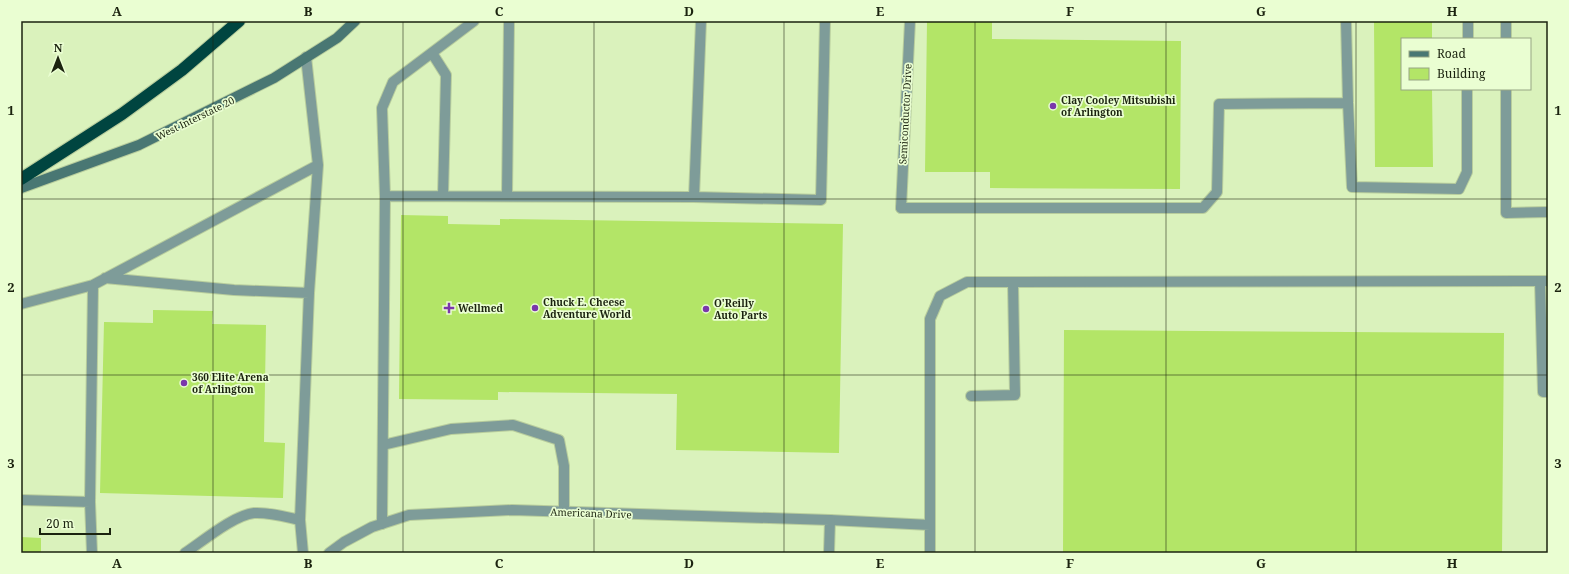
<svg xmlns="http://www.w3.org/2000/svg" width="1569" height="574" viewBox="0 0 1569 574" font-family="'Noto Serif',serif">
<rect width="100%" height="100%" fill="#daf2bc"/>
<path fill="#b3e567" d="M927,21H992V39L1181,41L1180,189L990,188V172H925Z
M1374,21H1432V39H1402V89H1432L1433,167H1375Z
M401,215L448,216V224L500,225V219L843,224L839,453L676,450L677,394L498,392V400L399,399Z
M153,310L213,311L212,324L266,325L264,442L285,443L283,498L100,493L104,322L153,323Z
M1064,330L1504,333L1502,553H1063Z
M21,537L41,538V553H21Z"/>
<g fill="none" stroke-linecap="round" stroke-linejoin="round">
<defs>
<path id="service" d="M1346,21L1348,103L1352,187L1459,189L1467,172V89
M1468,39V21
M1506,39V21
M432,53L446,75L443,196
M1506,89V213L1548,212
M385,196L382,108L393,82L474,21
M507,196L509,21
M694,197L821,200L825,21
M901,208H1203L1217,192L1219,104L1348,103
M105,278L234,290L309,293
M1540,281L1543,392H1548
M21,304L93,285
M971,396L1015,395L1013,282
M383,445L451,429L513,425L559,440L564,466V512
M21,500L90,502L93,285L318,165
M90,502L92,553
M830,520L930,525V319L940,296L967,282L1548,281
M382,524L385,196L694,197L701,21
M930,525V553
M185,553C203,541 234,515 254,513C269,512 286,517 300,520
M303,553L300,520L309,293L318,165L306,57"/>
<path id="minor" d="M901,208L910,21
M329,553L344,542L372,527L409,515L512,510L830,520L829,553"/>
<path id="secondary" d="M21,188L139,145L274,78L337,38L355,21"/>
<path id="motorway" d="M21,179L122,114L182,70L239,21"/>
</defs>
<use href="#service" stroke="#b8cd9d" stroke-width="12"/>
<use href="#minor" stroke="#b8cd9d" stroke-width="12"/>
<use href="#secondary" stroke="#b8cd9d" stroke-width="12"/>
<use href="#motorway" stroke="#b8cd9d" stroke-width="14"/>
<use href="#service" stroke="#7e9c99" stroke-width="10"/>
<use href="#minor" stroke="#7e9c99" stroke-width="10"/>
<use href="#secondary" stroke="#497773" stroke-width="10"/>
<use href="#motorway" stroke="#004540" stroke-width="12"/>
</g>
<path fill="none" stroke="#1b230f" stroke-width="1" stroke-opacity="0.55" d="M213,21V553M403,21V553M594,21V553M784,21V553M975,21V553M1166,21V553M1356,21V553M21,199H1548M21,375H1548"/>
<g fill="#7a37ab" stroke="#eafed2" stroke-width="1.5">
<circle cx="1053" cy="106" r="4"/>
<path d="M447 302h4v4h4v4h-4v4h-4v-4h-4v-4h4z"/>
<circle cx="535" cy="308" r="4"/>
<circle cx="706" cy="309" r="4"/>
<circle cx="184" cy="383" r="4"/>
</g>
<g text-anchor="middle" stroke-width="3.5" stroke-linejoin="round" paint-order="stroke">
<g font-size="10" font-weight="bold" fill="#1b230f" stroke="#eafed2" text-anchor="start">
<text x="1061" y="104">Clay Cooley Mitsubishi<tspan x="1061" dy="12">of Arlington</tspan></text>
<text x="543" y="306">Chuck E. Cheese<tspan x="543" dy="12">Adventure World</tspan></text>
<text x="714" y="307">O'Reilly<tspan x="714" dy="12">Auto Parts</tspan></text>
<text x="458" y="312">Wellmed</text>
<text x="192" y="381">360 Elite Arena<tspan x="192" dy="12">of Arlington</tspan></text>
</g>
<g font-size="10" fill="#1b230f" stroke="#eafed2">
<text transform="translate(905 114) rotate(-87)" y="4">Semiconductor Drive</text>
<text transform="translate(195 118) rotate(-26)" y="4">West Interstate 20</text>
<text transform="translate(591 513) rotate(2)" y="4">Americana Drive</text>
</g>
</g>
<rect width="1569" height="574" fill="none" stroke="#eafed2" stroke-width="44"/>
<rect x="1401" y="38" width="130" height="52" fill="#eafed2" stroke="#97a684"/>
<rect x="1409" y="51" width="20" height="6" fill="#497773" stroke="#97a684"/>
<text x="1437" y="58" font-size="12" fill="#1b230f">Road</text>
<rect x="1409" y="68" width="20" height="12" fill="#b3e567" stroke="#97a684"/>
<text x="1437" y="78" font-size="12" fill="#1b230f">Building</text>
<g transform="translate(58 58)" stroke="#eafed2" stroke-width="3" paint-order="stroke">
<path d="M0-3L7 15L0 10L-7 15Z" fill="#1b230f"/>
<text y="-6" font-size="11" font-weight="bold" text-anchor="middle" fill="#1b230f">N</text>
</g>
<path d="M40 528v6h70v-6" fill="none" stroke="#1b230f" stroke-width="2"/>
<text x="46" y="528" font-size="12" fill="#1b230f" stroke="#eafed2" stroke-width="3" paint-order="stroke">20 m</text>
<rect x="22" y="22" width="1525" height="530" fill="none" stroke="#1b230f" stroke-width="1.5"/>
<g font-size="13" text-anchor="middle" font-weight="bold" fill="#1b230f">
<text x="117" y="16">A</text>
<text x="308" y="16">B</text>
<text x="499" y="16">C</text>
<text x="689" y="16">D</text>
<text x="880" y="16">E</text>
<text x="1070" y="16">F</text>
<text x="1261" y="16">G</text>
<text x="1452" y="16">H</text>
<text x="11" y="115">1</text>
<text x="1558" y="115">1</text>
<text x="11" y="292">2</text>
<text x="1558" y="292">2</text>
<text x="11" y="468">3</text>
<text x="1558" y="468">3</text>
<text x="117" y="568">A</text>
<text x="308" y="568">B</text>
<text x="499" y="568">C</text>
<text x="689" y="568">D</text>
<text x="880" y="568">E</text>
<text x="1070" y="568">F</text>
<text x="1261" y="568">G</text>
<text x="1452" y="568">H</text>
</g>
</svg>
